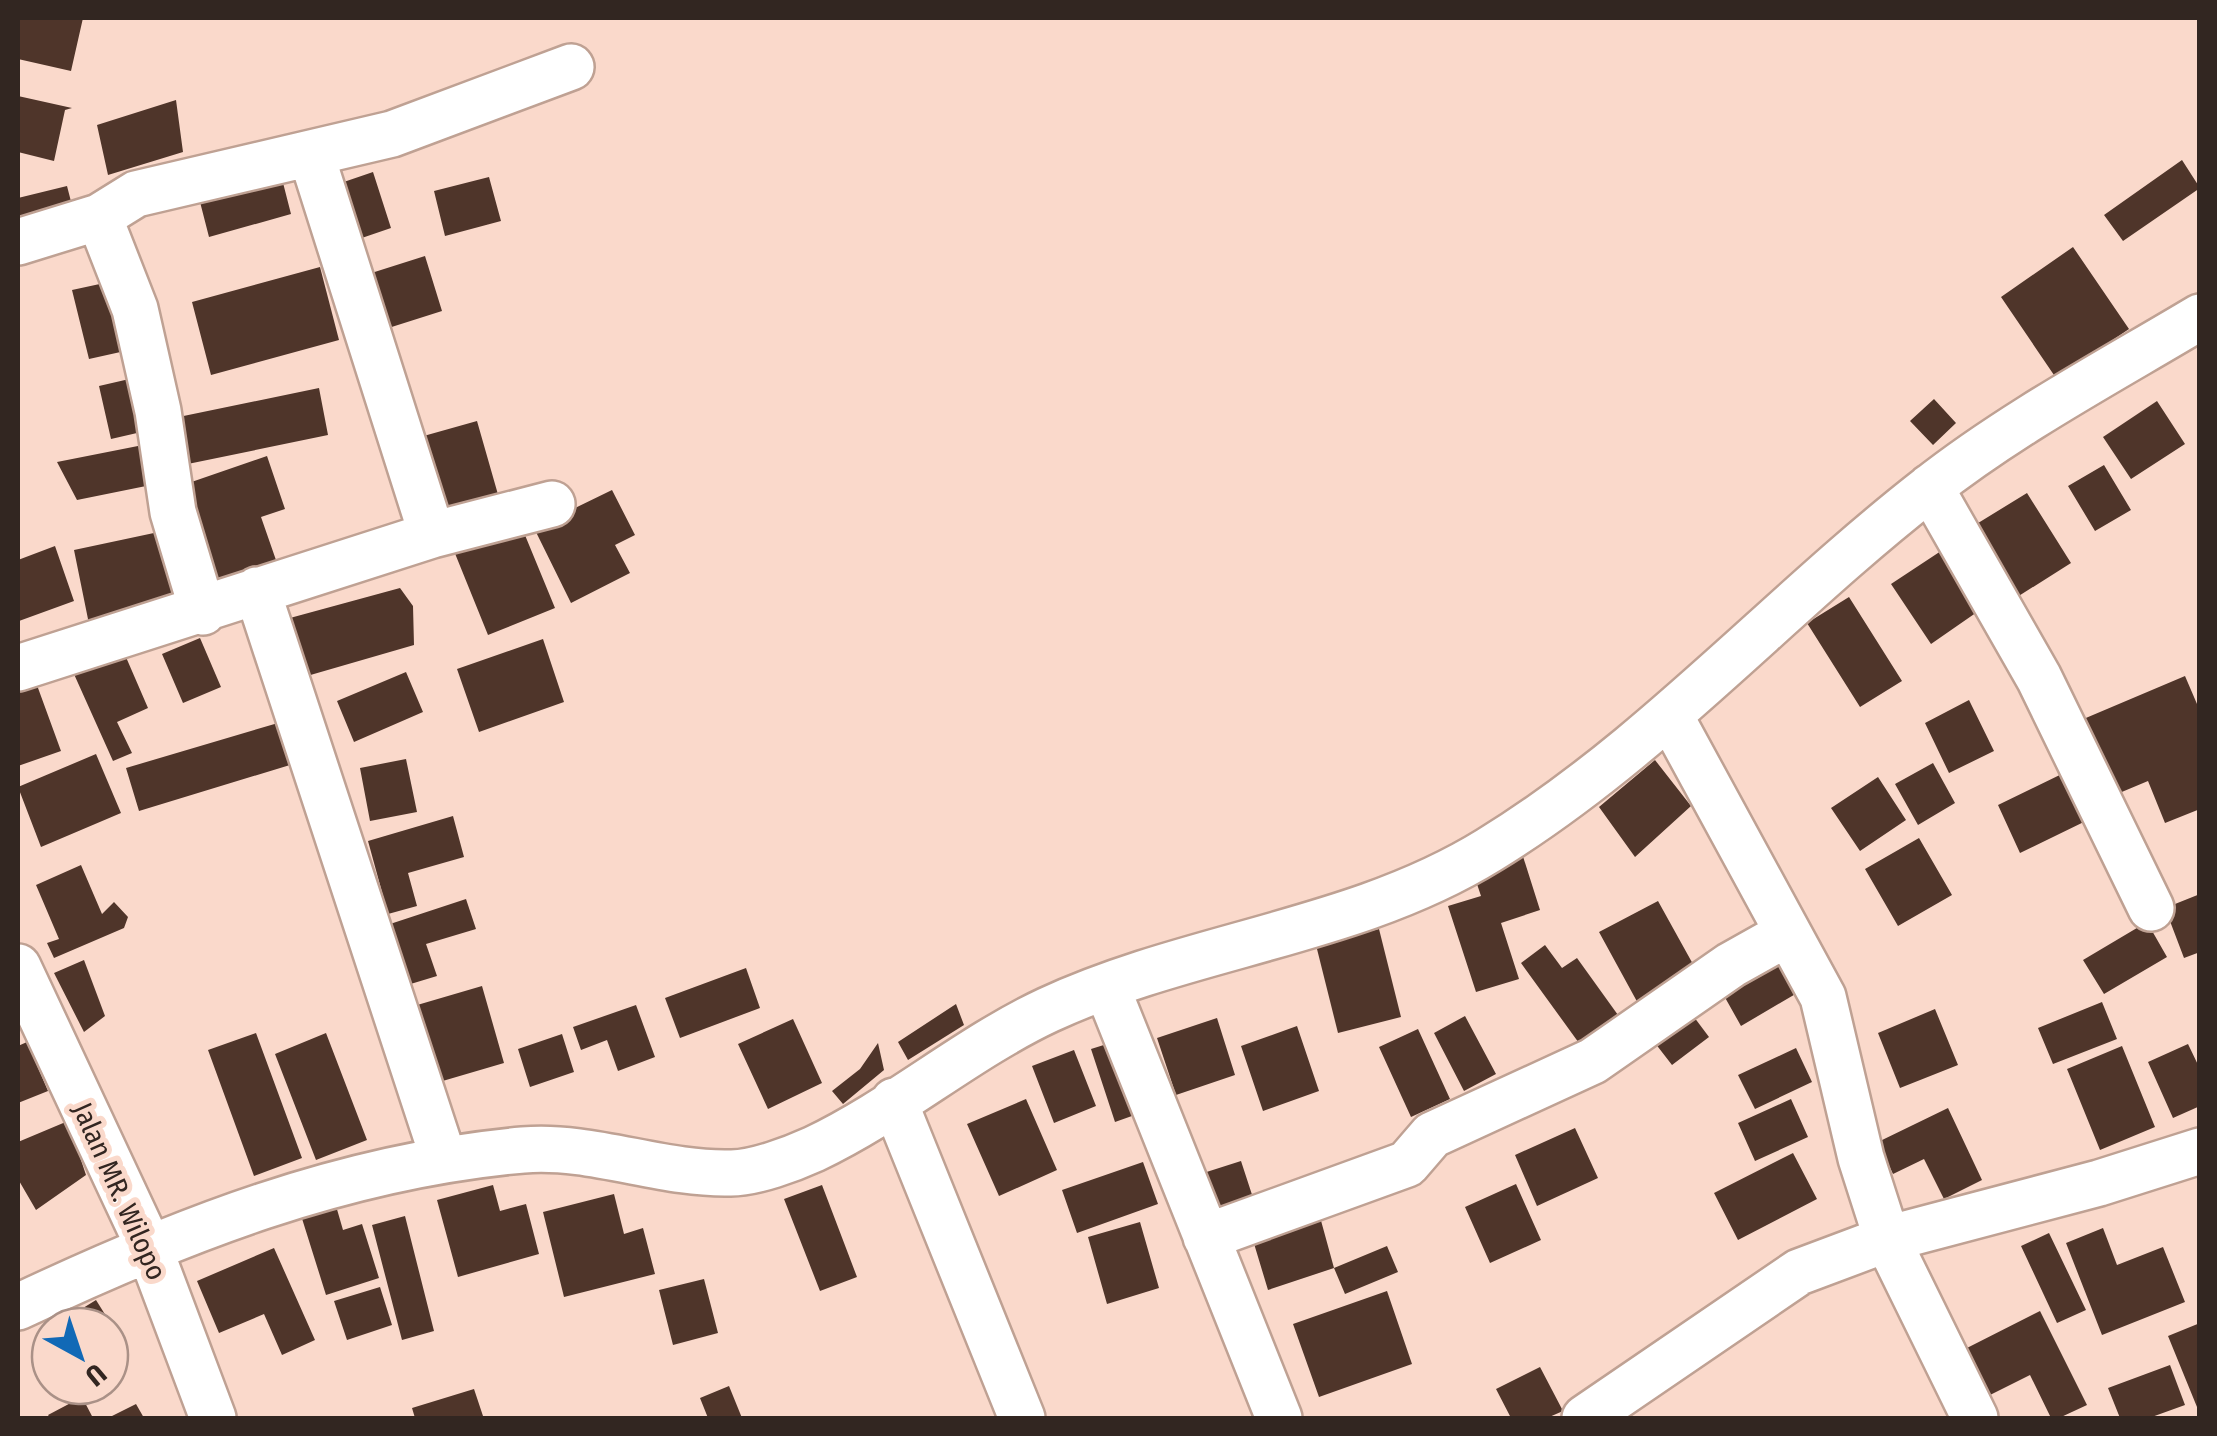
<svg xmlns="http://www.w3.org/2000/svg" width="2217" height="1436" viewBox="0 0 2217 1436" font-family="'Fira Sans Condensed',sans-serif">
<rect width="100%" height="100%" fill="#fad9cb"/>
<path fill="#4f352a" d="M18,18H83L71,71L18,59Z
M18,96L72,108L65,110L54,161L18,152Z
M176,100L183,152L108,175L97,125Z
M2182,160L2200,188L2123,241L2104,215Z
M373,172L391,228L353,241L335,185Z
M281,175L291,214L209,237L199,198Z
M489,177L501,221L445,236L434,191Z
M67,186L75,217L18,231V198Z
M2073,247L2129,329L2056,378L2001,297Z
M425,256L442,311L379,331L362,276Z
M320,267L339,340L211,375L192,302Z
M109,282L125,351L89,359L72,290Z
M138,377L150,430L111,439L99,386Z
M319,388L328,435L178,466L169,419Z
M1934,399L1956,423L1933,445L1910,421Z
M2157,401L2185,444L2131,479L2103,437Z
M477,421L499,498L436,516L413,439Z
M143,445L151,485L77,500L57,462Z
M267,456L285,509L261,517L277,563L211,585L177,487Z
M2104,465L2131,510L2095,531L2068,486Z
M612,490L635,535L615,545L630,573L571,603L534,528Z
M2027,493L2071,563L2014,599L1970,528Z
M520,523L555,608L488,635L454,551Z
M168,530L183,605L89,624L74,550Z
M55,546L74,601L19,621L18,560Z
M1941,551L1980,610L1931,644L1891,584Z
M400,588L413,606L414,645L307,676L290,618Z
M1849,597L1902,681L1860,707L1807,623Z
M200,638L221,687L183,703L162,654Z
M543,639L564,702L479,732L457,669Z
M119,641L148,708L117,722L132,753L113,761L69,663Z
M406,672L423,712L354,742L337,701Z
M2185,676L2200,711V809L2165,823L2148,781L2105,799L2074,723Z
M34,677L61,751L18,766V683Z
M1969,700L1994,751L1949,773L1925,723Z
M278,723L290,765L139,811L126,768Z
M96,754L121,813L41,847L18,787Z
M406,759L417,812L370,821L360,768Z
M1655,760L1691,806L1635,857L1599,807Z
M1933,763L1955,803L1918,825L1895,784Z
M2070,770L2092,818L2020,853L1998,805Z
M1878,777L1906,820L1860,851L1831,808Z
M453,816L464,857L408,873L417,906L388,914L368,841Z
M1919,838L1952,895L1898,926L1865,869Z
M1520,847L1540,910L1501,923L1519,979L1476,992L1448,906L1481,896L1470,863Z
M81,865L102,914L114,902L128,917L124,928L54,958L47,943L59,939L36,885Z
M2200,894V952L2184,958L2165,908Z
M466,899L476,929L426,944L437,976L404,986L384,926Z
M1658,901L1699,975L1640,1007L1599,932Z
M2147,922L2167,957L2104,994L2083,960Z
M1379,929L1401,1017L1338,1033L1316,945Z
M1545,945L1562,968L1577,958L1623,1022L1584,1050L1521,963Z
M1782,949L1804,989L1741,1026L1718,985Z
M84,960L105,1016L84,1032L54,973Z
M746,968L760,1008L680,1038L665,998Z
M482,986L504,1063L429,1085L407,1008Z
M2102,1002L2117,1039L2053,1064L2038,1028Z
M956,1004L964,1025L908,1060L898,1042Z
M636,1005L655,1057L618,1071L607,1040L581,1050L573,1027Z
M1685,1005L1709,1037L1672,1065L1648,1034Z
M1935,1009L1958,1065L1900,1088L1878,1033Z
M1465,1016L1496,1074L1464,1091L1434,1033Z
M1217,1018L1235,1075L1176,1095L1157,1038Z
M793,1019L822,1083L768,1109L738,1044Z
M1297,1026L1319,1091L1263,1111L1241,1046Z
M1418,1029L1450,1099L1411,1117L1379,1047Z
M256,1033L302,1158L254,1176L208,1050Z
M326,1033L367,1140L316,1160L275,1054Z
M562,1034L574,1072L530,1087L518,1049Z
M1123,1039L1146,1111L1115,1122L1091,1049Z
M27,1042L48,1091L18,1103V1046Z
M878,1043L884,1070L843,1104L832,1091L860,1069Z
M2188,1044L2200,1069V1106L2173,1118L2148,1062Z
M2122,1046L2155,1127L2100,1150L2067,1069Z
M1796,1048L1812,1082L1755,1109L1738,1075Z
M1074,1050L1096,1106L1054,1123L1032,1066Z
M1026,1099L1057,1170L999,1196L967,1124Z
M1791,1099L1808,1137L1755,1161L1738,1123Z
M1948,1108L1982,1180L1944,1199L1924,1159L1893,1174L1878,1142Z
M68,1121L86,1175L36,1210L18,1179V1142Z
M1575,1128L1598,1178L1537,1206L1515,1155Z
M1793,1153L1817,1199L1738,1240L1714,1193Z
M1241,1161L1257,1210L1210,1225L1194,1176Z
M1143,1162L1158,1204L1077,1233L1062,1190Z
M1516,1184L1541,1240L1490,1263L1465,1207Z
M493,1185L500,1211L526,1204L539,1254L458,1277L437,1200Z
M822,1185L857,1277L820,1291L784,1199Z
M614,1194L624,1234L643,1228L655,1274L564,1297L543,1212Z
M334,1199L343,1230L362,1224L379,1278L326,1295L299,1209Z
M1317,1206L1334,1268L1268,1290L1249,1227Z
M405,1216L434,1331L402,1340L372,1225Z
M1140,1222L1159,1288L1107,1304L1088,1237Z
M2103,1228L2117,1265L2163,1247L2185,1302L2102,1335L2066,1243Z
M2049,1233L2086,1310L2057,1323L2021,1246Z
M1387,1246L1398,1272L1345,1294L1334,1268Z
M274,1248L315,1340L282,1355L264,1314L219,1333L197,1281Z
M704,1279L718,1333L673,1345L659,1290Z
M380,1287L392,1325L347,1340L334,1301Z
M1387,1291L1412,1364L1319,1397L1293,1324Z
M96,1300L121,1340L110,1347V1326H54Z
M2040,1311L2087,1405L2059,1418H2051L2030,1375L1984,1398L1961,1351Z
M2200,1323V1406L2197,1407L2168,1336Z
M2170,1365L2185,1405L2149,1418H2120L2108,1388Z
M1540,1367L1563,1411L1547,1418H1511L1496,1389Z
M729,1386L742,1418H708L700,1398Z
M474,1389L483,1416L415,1418L412,1408Z
M82,1397L93,1418H50L48,1415Z
M136,1404L144,1418H108Z"/>
<g fill="none" stroke-linecap="round" stroke-linejoin="round">
<defs>
<path id="minor" d="M311,154L432,535
M99,217L135,309L158,411L173,512L203,612
M18,242L99,217L136,194L392,134L571,67
M1930,487L2039,678L2151,908
M257,590L444,1160
M18,668L432,535L552,504
M1670,716L1823,997L1861,1158L1887,1239L1975,1418
M18,967L148,1245L213,1418
M1107,988L1279,1418
M894,1101L1022,1418
M1206,1237L1407,1164L1432,1135L1593,1061L1731,965L1788,933
M18,1307C179,1231 343,1166 523,1150C592,1144 662,1175 731,1173C755,1173 792,1159 814,1149C896,1110 967,1048 1048,1010C1190,944 1355,933 1489,850C1652,750 1778,606 1928,489C2012,423 2108,372 2200,317
M1585,1418L1799,1272L1887,1239L2099,1183L2200,1151"/>
</defs>
<use href="#minor" stroke="#bfa193" stroke-width="50"/>
<use href="#minor" stroke="#fff" stroke-width="45"/>
</g>
<g text-anchor="middle" stroke-width="10" stroke-linejoin="round" paint-order="stroke">
<g font-size="28" fill="#322621" stroke="#fad9cb">
<text transform="translate(120 1191) rotate(66)" y="10">Jalan MR. Wilopo</text>
</g>
</g>
<rect width="2217" height="1436" fill="none" stroke="#322621" stroke-width="40"/>
<g transform="translate(80 1356) rotate(140)"><circle r="48" fill="#fad9cb" stroke="#aa9187" stroke-width="2.5"/>
<path d="M0-8L18 38L0 25L-18 38Z" fill="#1169b6"/>
<text y="-15" font-size="28" font-weight="bold" text-anchor="middle" fill="#322621">U</text>
</g>
</svg>
